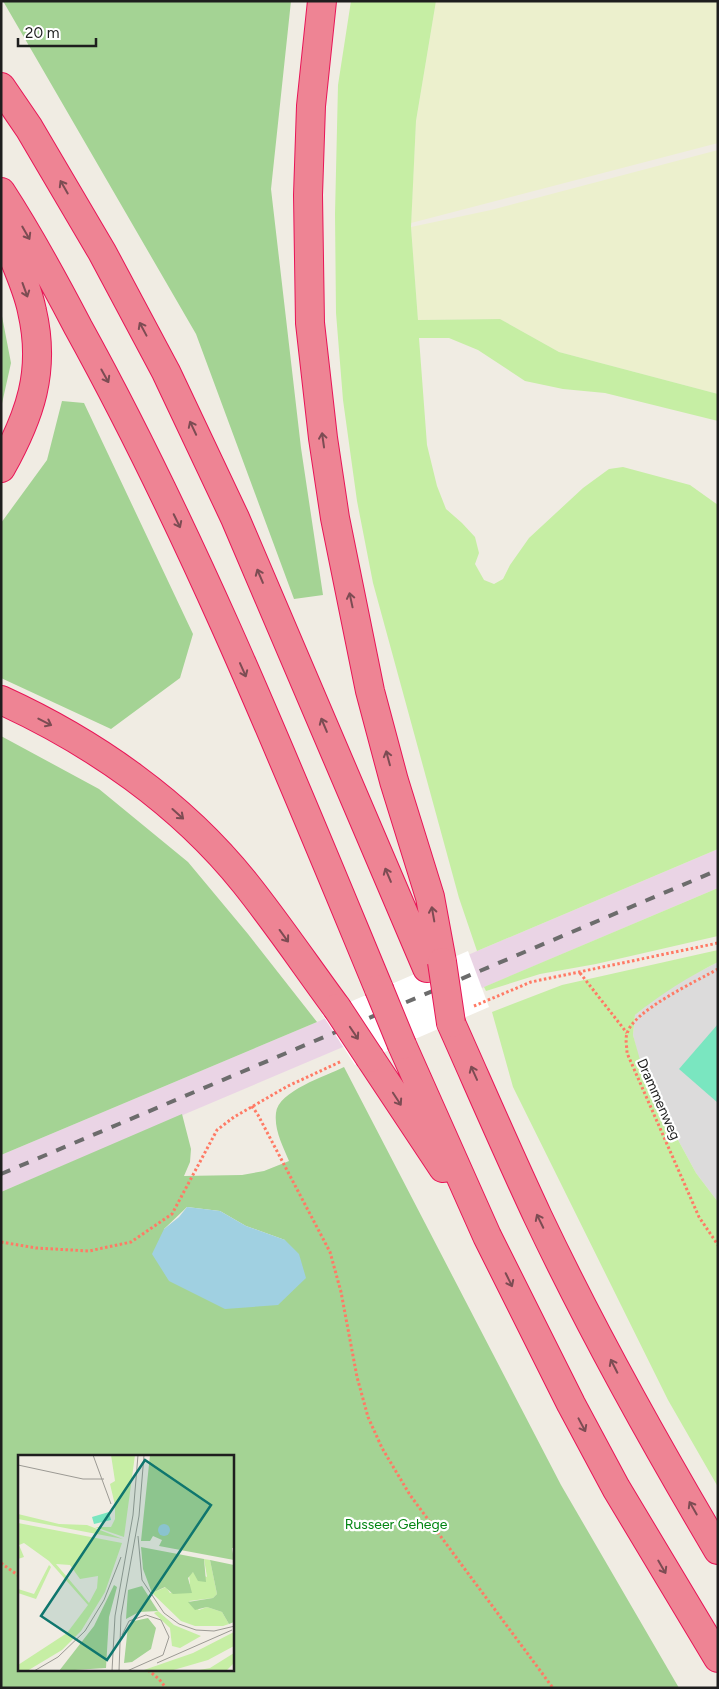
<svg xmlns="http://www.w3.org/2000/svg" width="719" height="1689" viewBox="0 0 719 1689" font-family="Figtree,sans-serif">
<rect width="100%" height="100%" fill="#f0ece3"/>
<path fill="#dcdbdb" d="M718,962V1202L696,1173L653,1094L639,1060L633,1035L635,1015L652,1001L685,979Z"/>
<path fill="#ead4e5" d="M718,849V888L1,1192V1155L317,1022L477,951Z"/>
<path fill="#ecf0cd" d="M436,1H718V143L411,223L416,121Z
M718,150V394L559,352L500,319L418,320L411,227L491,210Z"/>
<path fill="#c6eea4" d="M351,1H436L416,121L411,227L418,320L500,319L559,352L718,394V421L605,393L563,389L525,381L478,350L449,338H419L427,445L437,486L446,509L462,523L475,537L479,553L475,564L484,580L494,584L503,579L510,565L529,538L583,488L609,469L623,467L690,485L718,505V849L477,951L459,898L373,583L357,501L343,400L336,313L335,214L338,85Z
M718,888V936L596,964L540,974L486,991L484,987Z
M718,950V962C688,977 661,994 635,1015L633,1035L640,1060L653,1094L696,1173L718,1202V1487L668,1400L513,1087L492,1012L562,985Z"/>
<path fill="#a4d394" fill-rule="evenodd" d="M3,1H291L271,189L301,448L323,595L294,599L196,334Z
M1,311L11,363L1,408Z
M62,401L84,403L193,634L180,678L111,729L1,678V523L47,460Z
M1,736L99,789L188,862L248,934L317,1022L1,1155Z
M344,1067L561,1485L679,1688H1V1192L182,1114L191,1149L190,1162L184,1176L242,1175L264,1171L289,1161C283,1146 274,1130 276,1113C278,1091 326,1076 344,1067ZM187,1207L220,1211L246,1226L285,1240L164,1229ZM19,1456H232V1670H19Z"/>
<path fill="#7ae6c0" d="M718,1024V1103L679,1069Z"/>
<path fill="#a0d0e1" d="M187,1207L220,1211L246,1226L285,1240L299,1254L306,1278L278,1305L225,1309L169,1281L152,1254L164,1229L179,1217Z"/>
<path fill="#fff" d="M468,951L489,1007L355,1065L322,1014Z"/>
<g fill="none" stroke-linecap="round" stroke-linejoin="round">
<defs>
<path id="highway" d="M322,1L311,106L308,195L310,323L323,438L335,518L370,691L394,781L430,897L442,962
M1,87L29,128L102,252L166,372L235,518L427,968
M1,192C29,235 54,281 78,327C195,539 286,765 379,989
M1,228C11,253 27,285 32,311C46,371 30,416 1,468
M1,700C93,742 181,803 245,883C277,923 306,966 337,1008
M451,1023C480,1088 508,1153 538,1217C592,1331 654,1442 718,1550
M402,1045L487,1236L571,1404L616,1488L718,1658
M370,1058L443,1168"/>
</defs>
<use href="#highway" stroke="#e81557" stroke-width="30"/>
<path stroke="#ff7a65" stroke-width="3" stroke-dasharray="2.5 2.5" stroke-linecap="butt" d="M718,969C697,981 632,1011 627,1034C625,1039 627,1047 627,1053L699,1217L718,1245
M580,973L627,1033
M474,1006L531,982L718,943
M252,1106L258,1115L330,1252L341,1292L357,1377L368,1417L382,1448L410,1495L553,1688
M1,1242L36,1248L89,1251L131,1242L172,1214L217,1130L234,1117L288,1086L342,1061
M1,1563L19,1576
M148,1670L159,1679L166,1688"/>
<use href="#highway" stroke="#ee8494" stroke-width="28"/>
<path stroke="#6c6c6c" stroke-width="4" stroke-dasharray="10 10" stroke-linecap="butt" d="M1,1174L718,870"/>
<defs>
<path id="highway-bridge" d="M442,962L451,1023
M379,989L402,1045
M337,1008L370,1058"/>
</defs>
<use href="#highway-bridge" stroke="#e81557" stroke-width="30" stroke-linecap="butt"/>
<use href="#highway-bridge" stroke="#ee8494" stroke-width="28"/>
</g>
<defs><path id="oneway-shaft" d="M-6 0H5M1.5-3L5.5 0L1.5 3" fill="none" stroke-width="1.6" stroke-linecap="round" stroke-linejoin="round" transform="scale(1.25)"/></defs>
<g stroke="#7c4c53">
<use href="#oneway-shaft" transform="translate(64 187) rotate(-120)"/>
<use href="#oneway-shaft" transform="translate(26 233) rotate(60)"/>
<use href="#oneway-shaft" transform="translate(25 290) rotate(70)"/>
<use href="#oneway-shaft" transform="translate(143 329) rotate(-118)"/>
<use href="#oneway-shaft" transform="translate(105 376) rotate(61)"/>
<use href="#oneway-shaft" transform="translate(193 428) rotate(-115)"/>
<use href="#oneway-shaft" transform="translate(323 440) rotate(-98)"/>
<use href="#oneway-shaft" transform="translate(177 521) rotate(64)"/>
<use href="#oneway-shaft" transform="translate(260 576) rotate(-113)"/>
<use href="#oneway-shaft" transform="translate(351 600) rotate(-102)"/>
<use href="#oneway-shaft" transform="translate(243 670) rotate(66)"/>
<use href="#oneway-shaft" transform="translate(45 722) rotate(27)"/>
<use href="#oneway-shaft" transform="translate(324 725) rotate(-113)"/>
<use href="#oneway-shaft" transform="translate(388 758) rotate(-105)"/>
<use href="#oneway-shaft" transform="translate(178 814) rotate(42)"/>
<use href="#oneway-shaft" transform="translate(388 875) rotate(-113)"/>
<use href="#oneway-shaft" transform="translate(433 914) rotate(-100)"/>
<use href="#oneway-shaft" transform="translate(284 936) rotate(54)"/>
<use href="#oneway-shaft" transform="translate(354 1033) rotate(56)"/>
<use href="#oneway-shaft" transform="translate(474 1073) rotate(-114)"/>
<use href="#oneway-shaft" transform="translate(397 1099) rotate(57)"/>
<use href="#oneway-shaft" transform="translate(540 1221) rotate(-116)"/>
<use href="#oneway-shaft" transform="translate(509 1280) rotate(64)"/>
<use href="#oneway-shaft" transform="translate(614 1366) rotate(-117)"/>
<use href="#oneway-shaft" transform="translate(582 1425) rotate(62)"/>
<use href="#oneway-shaft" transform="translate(693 1508) rotate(-120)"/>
<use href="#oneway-shaft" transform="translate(662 1567) rotate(60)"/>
</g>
<g text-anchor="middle" stroke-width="4.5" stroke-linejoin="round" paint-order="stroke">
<g font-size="14" fill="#1e1e1e" stroke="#fff">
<text transform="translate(659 1099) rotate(66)" y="5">Drammenweg</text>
</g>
<g font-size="14" fill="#028512" stroke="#fff">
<text x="396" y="1529">Russeer Gehege</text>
</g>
</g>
<g transform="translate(18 1455)">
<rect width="216" height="216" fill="#f0ece3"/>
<path d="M93,0H117L106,82L77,72H93L97,64V50L92,29L97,26ZM0,59L41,69L69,70L105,84L0,64ZM0,68L104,88L87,137L63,176L44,195L9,216H0V210L49,178L70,150L31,106L6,88L1,90L6,102L0,104ZM38,109L52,110L62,124L80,121L79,133L71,148ZM186,104L192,105L199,139L195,143L171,146L181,155L189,152L204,157L211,169L205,171H177L163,166L134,138L148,132L152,138L172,129L171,120L175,117L189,122ZM31,110L33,112L18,144L0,138V134L16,139ZM140,156L156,170L183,181L162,193L154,191L152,173L136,158ZM216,177V191L190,205L152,216H123L175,198ZM216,198V208L208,216H176L192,213Z" fill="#c6eea4" fill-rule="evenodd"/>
<path d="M132,0H216V93H214L216,105L141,91L144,85L135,81L132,86H123ZM123,92L186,104L188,127L180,126L175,117L170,123L174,138L155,139L147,132L134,138L125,114ZM192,105L216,110V167L211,169L204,157L189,152L177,155L170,147L195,143L199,139ZM96,130L99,132L91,162L88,213L41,216L76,171ZM124,131L140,156L121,157L108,164L110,135ZM130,163L138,173L133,194L114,207L106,208L110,171L116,166Z" fill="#a4d394"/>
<path d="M91,57L93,65L76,69L74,62Z" fill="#7ae6c0"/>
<path d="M140 75a6 6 0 1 1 12 0a6 6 0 1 1-12 0Z" fill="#a0d0e1"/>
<path fill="none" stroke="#9c9a94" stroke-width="1" d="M75,0L93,49M0,10L65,24H86M120,81L124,125L146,158L161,169L178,175L196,176L217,171M104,180L111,166L128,160L143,165L151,182L145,200L109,216M139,208L214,175M16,216L40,202L67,176L86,145L103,102M94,216L97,161L115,60L120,0M101,216L103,161L121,61L126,0"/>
<path fill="#0f766e" fill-opacity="0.15" stroke="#0f766e" stroke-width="2.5" d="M127,5L193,50L89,205L23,161Z"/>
<rect width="216" height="216" fill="none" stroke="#1e1e1e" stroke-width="2.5"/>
</g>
<rect width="719" height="1689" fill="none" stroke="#1e1e1e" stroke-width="5"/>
<path d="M18 38v8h78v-8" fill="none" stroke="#1e1e1e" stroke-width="2.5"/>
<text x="25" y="38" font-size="15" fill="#1e1e1e" stroke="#ffffff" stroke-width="4" paint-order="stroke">20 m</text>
</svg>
